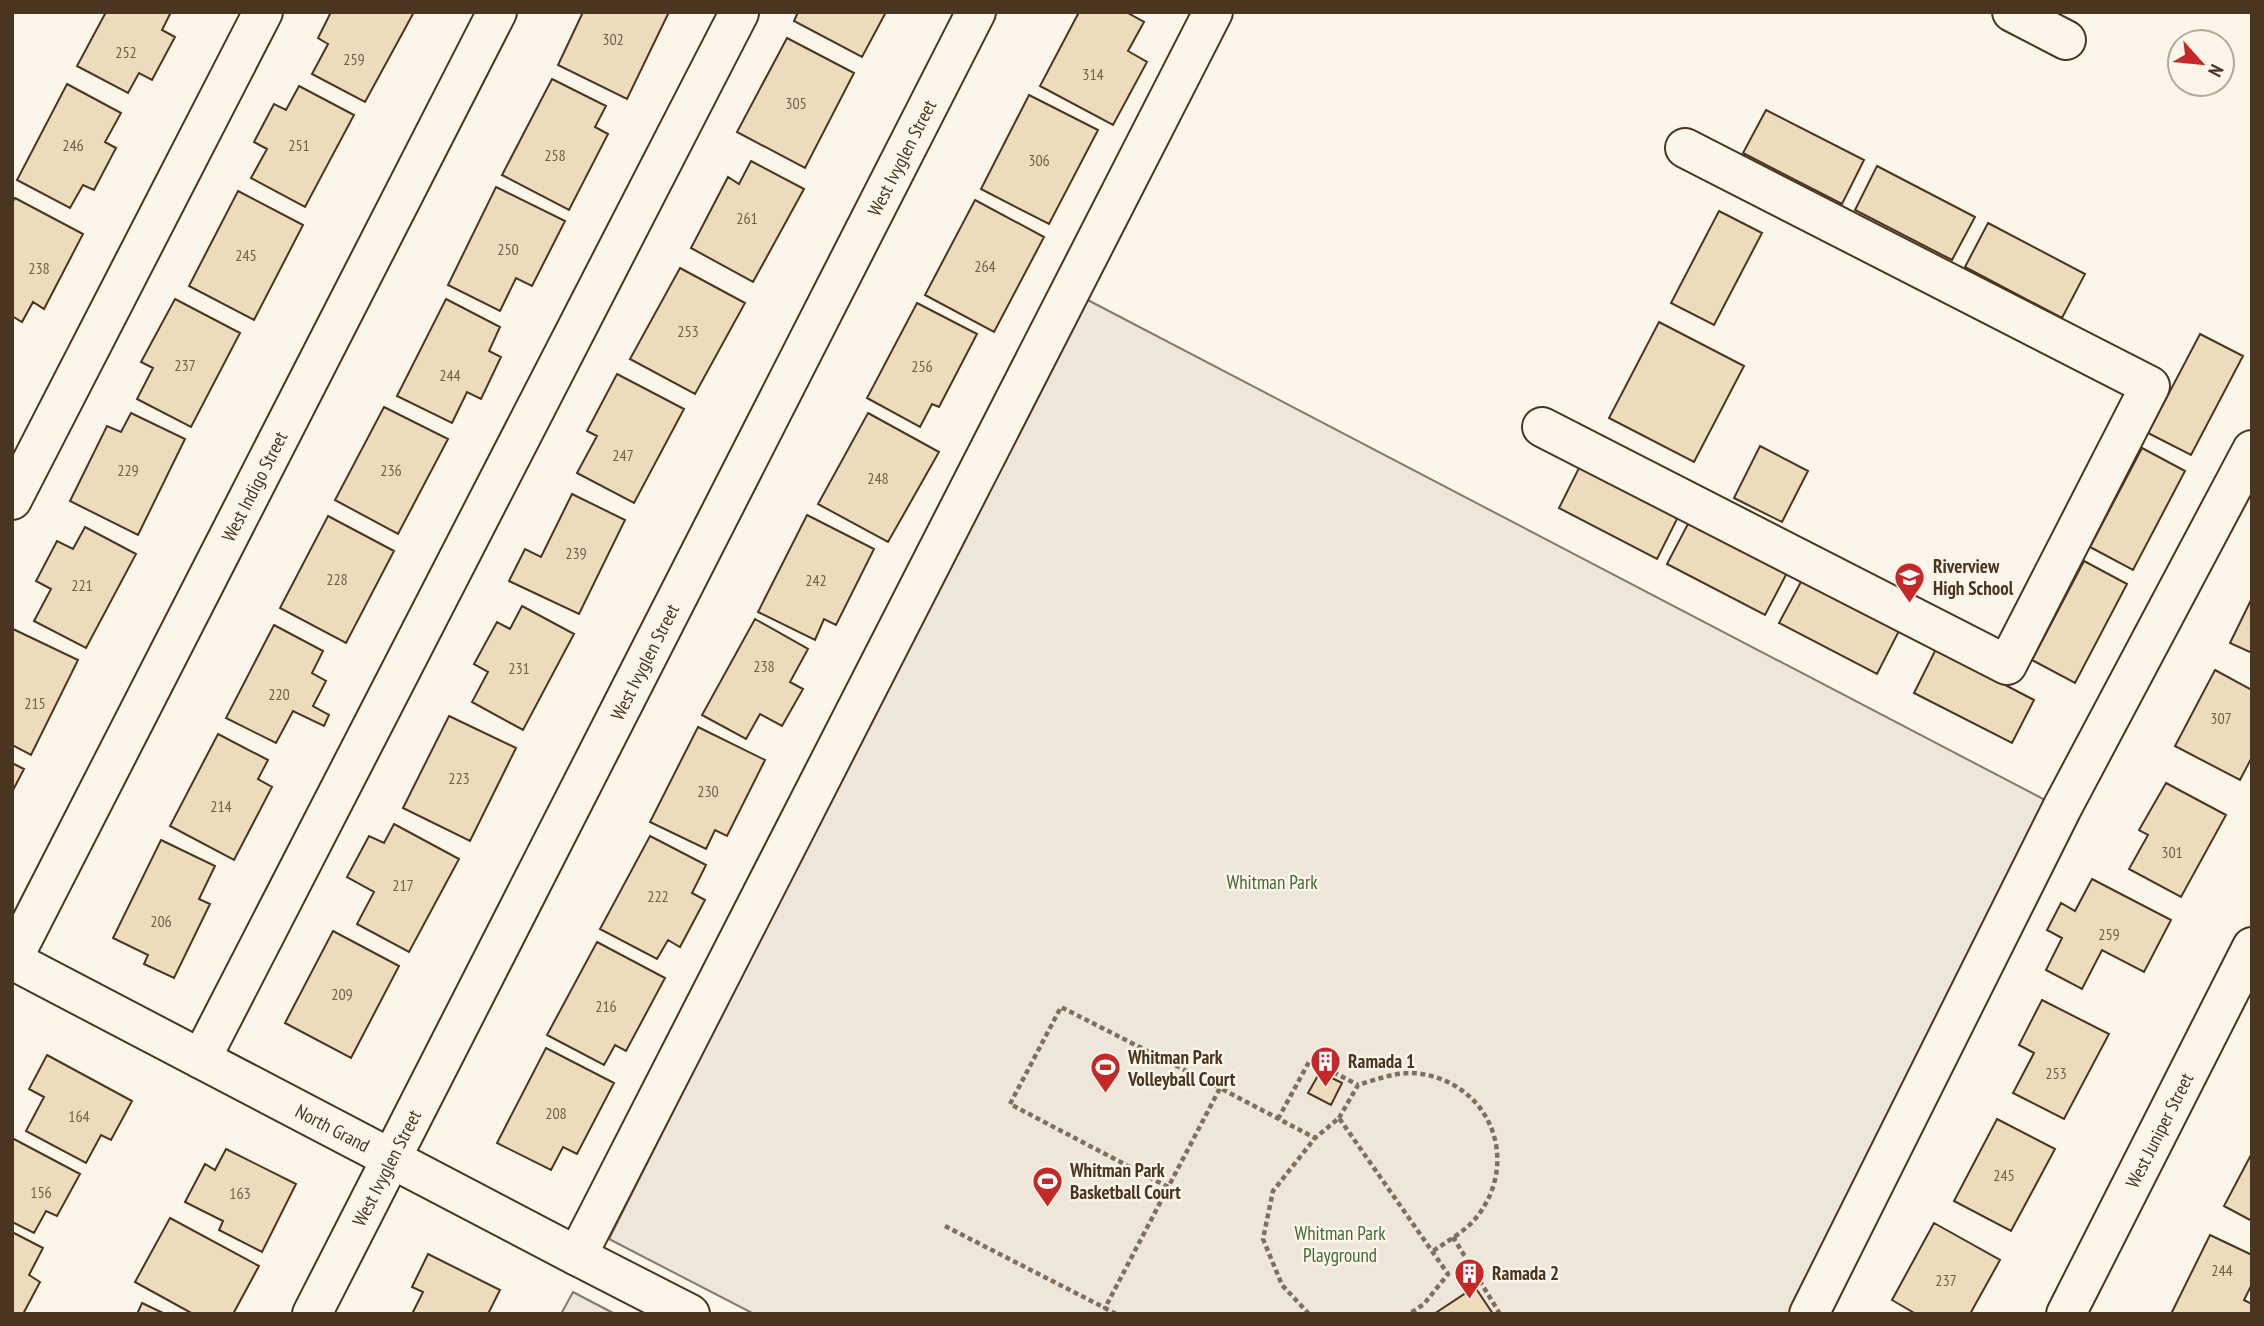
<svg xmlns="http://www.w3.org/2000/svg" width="2264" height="1326" viewBox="0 0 2264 1326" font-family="'PT Sans Narrow',sans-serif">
<rect width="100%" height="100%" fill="#fbf6e9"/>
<path fill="#ede6d9" stroke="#887966" stroke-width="2" d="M1082,297L2049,802L1791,1314H754L609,1239Z
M573,1292L615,1314H561Z"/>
<path fill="#ecdcbc" stroke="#4a3520" stroke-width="2" d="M106,12H171L162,30L175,37L152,80L139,73L128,93L77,66Z
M331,12H414L365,102L312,74L328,44L318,38Z
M583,12H669L627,99L558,65Z
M798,12H886L862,57L794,21Z
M1079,12H1126L1144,22L1128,51L1147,62L1113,125L1040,86Z
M787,38L854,73L805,168L737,132Z
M552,79L606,106L595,127L608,134L569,210L502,175Z
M67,84L121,113L105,142L116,148L94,190L83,185L70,208L17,180Z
M299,86L354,115L305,207L251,178L267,149L254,142L274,104L286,110Z
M1029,95L1098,130L1049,224L981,189Z
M1766,110L1864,160L1842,204L1743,153Z
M751,161L804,189L753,282L691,248L728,177L739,184Z
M1877,166L1975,217L1952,260L1855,210Z
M496,187L565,221L532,286L516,278L500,311L448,285Z
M238,191L303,225L254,320L189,286Z
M15,198L83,234L44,309L33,302L22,322L12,316V203Z
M975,200L1044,237L994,332L925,295Z
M1719,211L1762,233L1714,325L1671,303Z
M1988,223L2085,274L2062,318L1965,267Z
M680,268L745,303L695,394L630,359Z
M175,299L240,333L191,427L137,399L153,368L141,362Z
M446,299L500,327L489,351L501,357L481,399L467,392L452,423L397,396Z
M917,303L977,334L939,407L932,404L920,427L867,398Z
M1659,322L1744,366L1694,462L1609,418Z
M2200,334L2243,356L2191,455L2148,433Z
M617,374L684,409L634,503L577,473L597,436L587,431Z
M384,407L448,439L398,534L335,500Z
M131,413L185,439L138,535L70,501L107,426L121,432Z
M868,413L939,452L888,542L818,504Z
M1760,446L1808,471L1782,522L1734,498Z
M2142,448L2185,471L2133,570L2090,547Z
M1581,464L1679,515L1657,559L1559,508Z
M572,494L625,520L579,614L509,581L525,549L541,557Z
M807,515L874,549L836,625L824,619L815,640L758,612Z
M328,516L394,551L346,643L280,608Z
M1690,520L1788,571L1765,615L1667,564Z
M85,527L136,554L86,648L34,621L51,589L36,581L57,541L73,549Z
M2084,561L2127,584L2075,683L2032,660Z
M1802,580L1899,631L1877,674L1779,623Z
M2252,598V653L2230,643Z
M522,606L574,634L523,730L472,702L488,672L474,664L497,622L510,629Z
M755,619L808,649L790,682L803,689L782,726L760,714L746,739L702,715Z
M274,625L323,651L312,673L326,681L313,706L329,715L324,726L293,711L276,743L226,718Z
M13,629L78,660L31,755L12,745Z
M1936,649L2034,700L2012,743L1914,693Z
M2215,670L2252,690V757L2240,780L2175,746Z
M449,716L516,748L470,841L403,808Z
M698,727L765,760L727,836L715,830L706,849L650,822Z
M218,734L268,760L258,779L272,787L234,860L170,826Z
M12,763L24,769L12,792Z
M2166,783L2226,815L2181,897L2129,869L2148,835L2139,830Z
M394,824L459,859L409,952L357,924L374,892L347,877L369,836L384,843Z
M650,836L706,865L692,893L705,900L680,947L668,940L657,959L600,929Z
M161,840L215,866L199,899L210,904L174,978L144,964L148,955L113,938Z
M2092,879L2171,920L2144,972L2102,950L2082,989L2046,970L2062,938L2047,930L2061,903L2075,911Z
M333,931L399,966L351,1058L285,1023Z
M597,942L665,978L626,1051L615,1045L604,1065L547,1035Z
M2042,1000L2109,1034L2064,1119L2013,1093L2034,1053L2019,1045Z
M546,1048L614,1083L577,1154L563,1147L551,1170L497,1143Z
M47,1055L132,1101L111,1140L101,1135L86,1163L26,1131L44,1097L29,1089Z
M1320,1072L1342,1083L1331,1105L1308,1093Z
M1997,1119L2055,1149L2011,1231L1954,1201Z
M12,1138L80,1174L57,1216L46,1211L34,1233L12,1222Z
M226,1149L296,1184L262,1252L219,1230L223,1221L185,1202L205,1164L215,1170Z
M2252,1153V1221L2224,1206Z
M170,1218L259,1266L233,1314H193L135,1282Z
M1934,1223L2000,1260L1970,1314H1916L1892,1300Z
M12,1232L43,1248L29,1275L40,1282L23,1314H12Z
M2210,1235L2252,1255V1284L2244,1300L2252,1304V1314H2171Z
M428,1254L500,1290L488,1314H412L423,1292L412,1287Z
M1475,1287L1493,1314H1434Z
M142,1303L165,1314H137Z"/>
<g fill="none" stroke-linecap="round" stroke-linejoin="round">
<defs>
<g id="minor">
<path d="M2012,12L2066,40"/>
<path d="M1542,427L2007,665L2150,386L1685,148"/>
<path d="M12,500L263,12"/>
<path id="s1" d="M12,960L497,12"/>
<path id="s2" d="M12,960L577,1256L690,1314"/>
<path d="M201,1059L739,13L737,12"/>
<path d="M577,1256L1213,12"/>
<path id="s3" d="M312,1314L976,12"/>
<path d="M1809,1314L2062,808L2252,450"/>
<path id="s4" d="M2066,1314L2252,947"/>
</g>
</defs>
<use href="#minor" stroke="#4a3520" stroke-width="42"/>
<path stroke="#7f6f5c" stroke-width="4.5" stroke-dasharray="5 3.5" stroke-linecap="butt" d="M1339,1118L1358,1085C1380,1078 1404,1069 1427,1075C1492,1089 1518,1161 1479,1214C1468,1230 1449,1240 1433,1251
M1278,1119L1310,1060L1358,1085
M1168,1187L1010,1104L1061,1007L1220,1088
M945,1226L1105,1308
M1453,1237L1500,1314
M1116,1314L1105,1308L1220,1088L1315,1138
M1309,1314L1282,1285L1263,1239L1273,1191L1315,1138L1339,1118L1448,1274L1424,1304L1409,1314"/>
<use href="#minor" stroke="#fbf6e9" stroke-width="38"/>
</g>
<defs>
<symbol id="school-pin" viewBox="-11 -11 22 30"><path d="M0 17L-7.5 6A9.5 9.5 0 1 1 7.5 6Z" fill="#c62828" stroke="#fbf6e9"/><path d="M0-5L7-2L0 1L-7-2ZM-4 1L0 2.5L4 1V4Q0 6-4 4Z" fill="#fff"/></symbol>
<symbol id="building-pin" viewBox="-11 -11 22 30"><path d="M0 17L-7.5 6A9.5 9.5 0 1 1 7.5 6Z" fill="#c62828" stroke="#fbf6e9"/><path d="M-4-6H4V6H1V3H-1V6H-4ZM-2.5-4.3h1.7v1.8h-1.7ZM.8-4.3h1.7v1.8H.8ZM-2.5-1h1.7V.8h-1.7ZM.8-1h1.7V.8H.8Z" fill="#fff"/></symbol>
<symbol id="stadium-pin" viewBox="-11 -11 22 30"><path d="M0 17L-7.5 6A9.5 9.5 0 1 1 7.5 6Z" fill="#c62828" stroke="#fbf6e9"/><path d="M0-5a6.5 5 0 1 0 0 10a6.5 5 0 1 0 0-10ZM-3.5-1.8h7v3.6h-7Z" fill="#fff"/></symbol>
</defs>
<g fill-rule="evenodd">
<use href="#school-pin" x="1892" y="560" width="35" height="47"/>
<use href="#building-pin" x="1308" y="1044" width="35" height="47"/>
<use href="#stadium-pin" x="1088" y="1050" width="35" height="47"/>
<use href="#stadium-pin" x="1030" y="1164" width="35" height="47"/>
<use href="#building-pin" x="1452" y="1256" width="35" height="47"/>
</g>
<g text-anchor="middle" stroke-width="5" stroke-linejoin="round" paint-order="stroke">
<g font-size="16" fill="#725f47">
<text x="613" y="45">302</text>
<text x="126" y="58">252</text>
<text x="354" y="65">259</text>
<text x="1093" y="80">314</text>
<text x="796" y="109">305</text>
<text x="73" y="151">246</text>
<text x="299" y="151">251</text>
<text x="555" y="161">258</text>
<text x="1039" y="166">306</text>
<text x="747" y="224">261</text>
<text x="508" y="255">250</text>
<text x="246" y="261">245</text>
<text x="985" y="272">264</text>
<text x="39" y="274">238</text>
<text x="688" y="337">253</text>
<text x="185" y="371">237</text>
<text x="922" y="372">256</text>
<text x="450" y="381">244</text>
<text x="623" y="461">247</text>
<text x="128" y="476">229</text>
<text x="391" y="476">236</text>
<text x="878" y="484">248</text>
<text x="576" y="559">239</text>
<text x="337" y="585">228</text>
<text x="816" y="586">242</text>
<text x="82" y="591">221</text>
<text x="764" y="672">238</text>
<text x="519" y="674">231</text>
<text x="279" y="700">220</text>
<text x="35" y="709">215</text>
<text x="2221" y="724">307</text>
<text x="459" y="784">223</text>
<text x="708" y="797">230</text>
<text x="221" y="812">214</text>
<text x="2172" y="858">301</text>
<text x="403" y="891">217</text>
<text x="658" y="902">222</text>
<text x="161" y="927">206</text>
<text x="2109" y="940">259</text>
<text x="342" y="1000">209</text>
<text x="606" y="1012">216</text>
<text x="2056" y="1079">253</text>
<text x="556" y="1119">208</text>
<text x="79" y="1122">164</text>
<text x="2004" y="1181">245</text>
<text x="41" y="1198">156</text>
<text x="240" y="1199">163</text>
<text x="2222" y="1276">244</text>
<text x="1946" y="1286">237</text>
</g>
<g font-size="19" fill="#4a3520" stroke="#fbf6e9">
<text dy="7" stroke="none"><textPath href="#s3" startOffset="1298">West Ivyglen Street</textPath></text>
<text dy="7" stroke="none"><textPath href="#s1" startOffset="532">West Indigo Street</textPath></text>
<text dy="7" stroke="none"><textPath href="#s3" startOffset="732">West Ivyglen Street</textPath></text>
<text dy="7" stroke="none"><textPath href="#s2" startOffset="362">North Grand</textPath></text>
<text dy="7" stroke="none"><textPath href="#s4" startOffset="206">West Juniper Street</textPath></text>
<text dy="7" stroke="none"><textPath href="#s3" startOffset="164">West Ivyglen Street</textPath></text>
</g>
<g font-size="19" font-weight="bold" fill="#4a3520" stroke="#fbf6e9" text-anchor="start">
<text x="1933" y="573">Riverview<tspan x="1933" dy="22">High School</tspan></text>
<text x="1128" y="1064">Whitman Park<tspan x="1128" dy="22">Volleyball Court</tspan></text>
<text x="1348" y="1068">Ramada 1</text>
<text x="1070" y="1177">Whitman Park<tspan x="1070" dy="22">Basketball Court</tspan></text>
<text x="1492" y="1280">Ramada 2</text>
</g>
<g font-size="19" fill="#436837" stroke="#fbf6e9">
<text x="1272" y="889">Whitman Park</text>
<text x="1340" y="1240">Whitman Park<tspan x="1340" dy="22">Playground</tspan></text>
</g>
</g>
<rect width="2264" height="1326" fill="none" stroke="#4a3520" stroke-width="28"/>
<g transform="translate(2201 63) rotate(117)"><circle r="33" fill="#fbf6e9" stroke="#b4a999" stroke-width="2"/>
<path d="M0-5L12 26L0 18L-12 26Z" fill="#c62828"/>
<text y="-10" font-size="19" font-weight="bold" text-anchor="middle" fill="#4a3520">N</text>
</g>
</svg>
